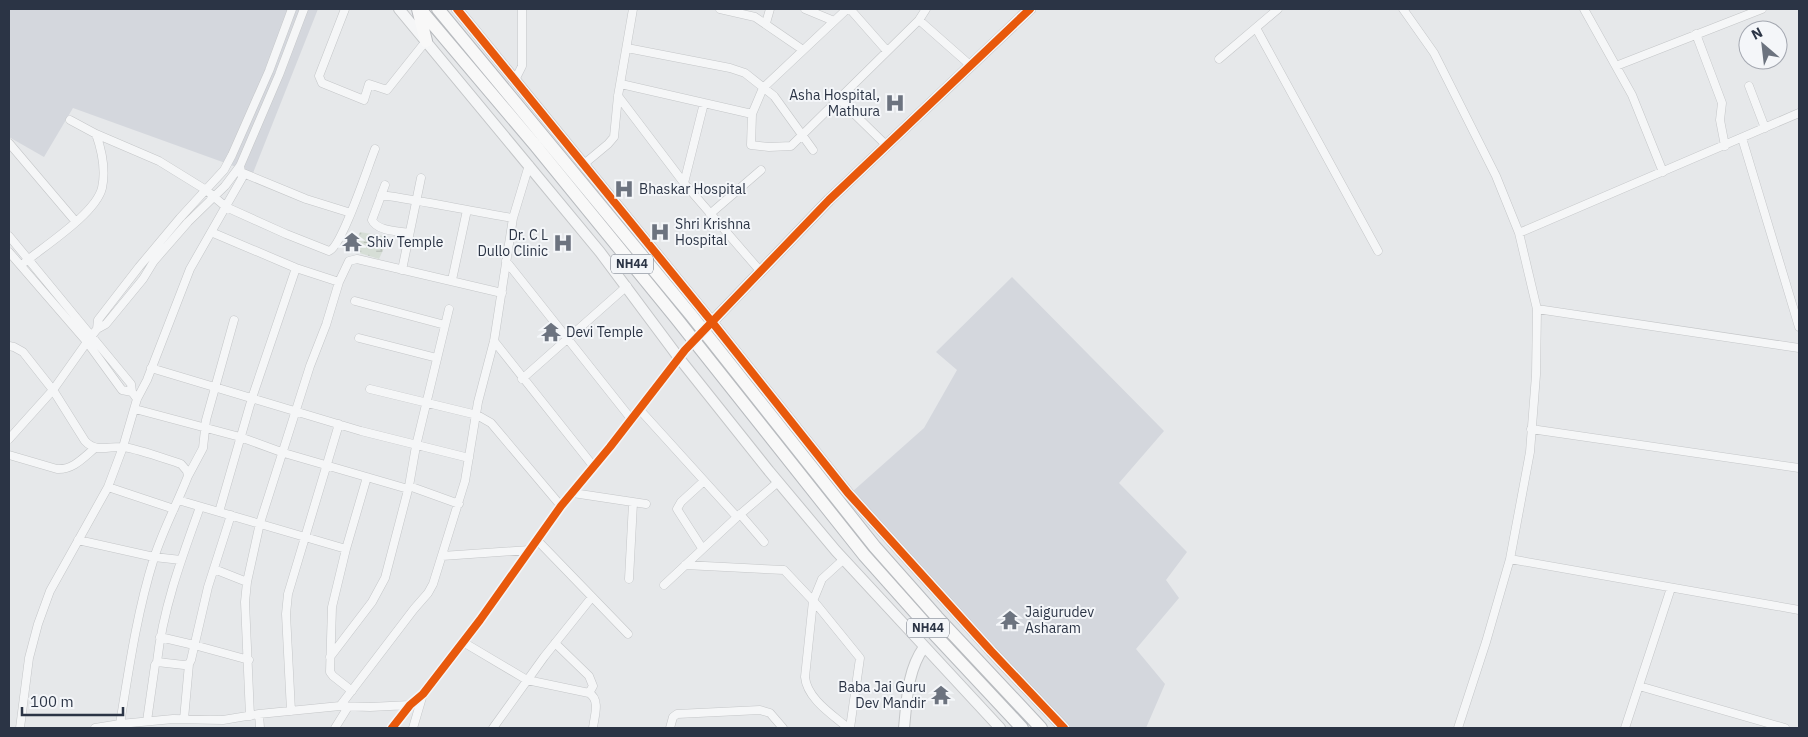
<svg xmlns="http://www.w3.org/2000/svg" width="1808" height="737" viewBox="0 0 1808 737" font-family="'IBM Plex Sans',sans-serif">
<defs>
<pattern id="wetland-marsh" width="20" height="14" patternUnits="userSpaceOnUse" patternTransform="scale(1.25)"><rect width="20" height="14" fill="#d6ded6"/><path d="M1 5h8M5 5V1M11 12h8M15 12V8" fill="none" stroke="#b8bfb9"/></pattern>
</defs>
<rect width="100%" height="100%" fill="#e6e8ea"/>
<path fill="#d4d7dd" d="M9,9H318L253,173L73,108L44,157L9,137Z
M1012,277L1164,431L1119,483L1187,552L1166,580L1179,598L1136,649L1165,684L1146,728H1070L1011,669L852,492L924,428L957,370L936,352Z"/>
<path fill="url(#wetland-marsh)" d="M360,232L389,237L379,259L353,251Z"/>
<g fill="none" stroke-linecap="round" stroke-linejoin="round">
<path stroke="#c1c4c9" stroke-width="10" stroke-dasharray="10 5" stroke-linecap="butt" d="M685,350L708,326"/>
<defs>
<path id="minor" d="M345,9L319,76L322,83L364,100L369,84L387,90L426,41
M720,9L755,17L803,50
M805,9L834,21
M847,9L763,88L752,114L751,145L769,147L791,146L919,20L926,9
M850,9L887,51
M1403,9L1434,53L1496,176L1519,233L1537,309L1536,375L1530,452L1510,559L1486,642L1458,728
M1584,9L1632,95L1663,172
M919,20L970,65
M766,23L770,9
M1256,28L1378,251
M1696,34L1722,103L1720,120L1725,146
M627,48L730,68L745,73L774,96L813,150
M1219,59L1278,9
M1616,66L1762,9
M515,80L522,66V9
M621,84L752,114
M1749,86L1765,128
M618,96L684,183L761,272
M839,99L886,145
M70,120L96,134L159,161L206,190L226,207L286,234L329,251C342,247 368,166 375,149
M1742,138L1799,327
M9,143L76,222
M584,164L608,144L614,137L618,96L633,9
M243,173L306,199L351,213
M684,183L704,103
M385,185L372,220C377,231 397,231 409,233
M381,195C425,201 469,211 513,218
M710,214L761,170
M211,232L296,268L339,282
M1519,233L1799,113
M9,236L131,384L132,392L137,399
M9,252L87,342L122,390L132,392
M506,261L632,420
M25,262C46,245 96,213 102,188C106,170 102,151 96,134
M402,270L421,178
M452,280L467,210
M355,301L445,325
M1537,309L1799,348
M97,329L98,320L139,267L180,218L224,170L232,155L269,71L292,9
M359,338L437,358
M494,341L594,467
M9,346L14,347L23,352L53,390L85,441C96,453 109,446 123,447C139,449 165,459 181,464L187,471L188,476C177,504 163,530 154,558C137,612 129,668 120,724
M151,368L361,431L469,458
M522,379L627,286
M370,389L477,415L491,423L561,506
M135,409L240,437L284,453L408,489
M640,410L737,517
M1531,429L1799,468
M9,439L53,390L87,342L97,329L106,324L143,279L154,261L188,222L225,186L240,166L279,75L304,9
M9,455L57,469C73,470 83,458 95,448
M188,476L203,448L206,420L234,320
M409,486L459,504
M108,487L174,509
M573,493L646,504
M178,500L346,549
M219,512L252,398L296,268
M740,514L764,542
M78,540L154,557L181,560
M537,540L628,634
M702,548L677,509L681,502L704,481
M442,556L530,550
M844,559L822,579L813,601L805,677C807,699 833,715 848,728
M1510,559L1799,610
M685,565L784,570L817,605L860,658L850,728
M214,569L247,582
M629,579L633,503
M664,585L737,517L778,482
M160,637L194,645L249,660
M463,642L527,680L589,693C601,700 594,717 593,728
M555,643L589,676L593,686L589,693
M330,657L372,602L385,578L409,486L416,446L449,309
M157,662C163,608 182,557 200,507
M1639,686L1785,728
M352,691L333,676L330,672L332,607L346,549L367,477
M340,706L414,609L428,593L433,584L465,481L478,402L494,341L513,218L529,165
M291,711L286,614L288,594L339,424
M259,714L260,728
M250,716L245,602L247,582L260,523L310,366L326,325L339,282L349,261L357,259L502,293
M184,719L189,664
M147,721L155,665L157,662L184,665L189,664L191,660L208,587L231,515
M20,728L29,658L38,624L50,591L108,487L123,447L137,399L147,380L190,269L242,178L240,166
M95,728L120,724L173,719L223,720L259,714L340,706L370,707L410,705
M335,728L348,707
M392,728L410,705L423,694L480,620L561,506L610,447L679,358
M413,728L423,694
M493,728L544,657L592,597
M670,728L673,717L677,714L760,710L770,713L783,728
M1625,728L1671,588"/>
<path id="tertiary" d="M399,9L600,252L679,358L769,471L836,551L1000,728
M457,9L712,322L848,493L991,651L1064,728
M709,325L829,200L1030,9
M904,728C907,700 907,671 924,647"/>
<path id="trunk" d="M418,9L426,41
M420,9L535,145L676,318L864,555L937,637L1022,728
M438,9L691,315L875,547L937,617L1041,728"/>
</defs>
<use href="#minor" stroke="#c4c6c8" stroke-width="9"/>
<use href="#tertiary" stroke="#c4c6c8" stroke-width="12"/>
<use href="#trunk" stroke="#b8bbbf" stroke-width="14"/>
<use href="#minor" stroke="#f5f6f7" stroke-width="8"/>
<use href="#tertiary" stroke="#f5f6f7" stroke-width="10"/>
<use href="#trunk" stroke="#f8f8f8" stroke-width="12"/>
<defs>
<path id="cycleway" d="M457,9L712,322L848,493L991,651L1064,728
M392,728L410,705L423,694L480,620L561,506L610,447L685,350L829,200L1030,9"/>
</defs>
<use href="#cycleway" stroke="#f4f6f9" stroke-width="11"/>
<use href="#cycleway" stroke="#e8590c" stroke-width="8"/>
</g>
<defs>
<symbol id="hospital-bare" viewBox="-9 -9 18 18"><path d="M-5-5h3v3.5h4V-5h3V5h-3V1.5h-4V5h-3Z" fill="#6c737f" stroke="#f4f6f9" stroke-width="2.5" paint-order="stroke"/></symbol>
<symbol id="temple-bare" viewBox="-9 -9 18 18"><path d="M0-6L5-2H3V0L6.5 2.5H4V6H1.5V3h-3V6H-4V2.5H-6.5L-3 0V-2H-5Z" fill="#6c737f" stroke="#f4f6f9" stroke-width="2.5" paint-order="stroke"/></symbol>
</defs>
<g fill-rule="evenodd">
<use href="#hospital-bare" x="881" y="89" width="28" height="28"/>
<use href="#hospital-bare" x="610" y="175" width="28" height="28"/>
<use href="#hospital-bare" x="646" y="218" width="28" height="28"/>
<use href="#temple-bare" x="338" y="228" width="28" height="28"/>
<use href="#hospital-bare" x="549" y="229" width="28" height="28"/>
<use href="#temple-bare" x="537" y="318" width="28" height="28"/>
<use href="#temple-bare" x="996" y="606" width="28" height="28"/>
<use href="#temple-bare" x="927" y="681" width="28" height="28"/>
</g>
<g text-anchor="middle" stroke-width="4" stroke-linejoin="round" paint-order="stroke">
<g fill="#f4f6f9" stroke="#676e7b" stroke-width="1">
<rect x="611" y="254.5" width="42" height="19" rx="4"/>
<rect x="907" y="618.5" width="42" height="19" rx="4"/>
</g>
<g font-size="12" font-weight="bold" fill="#2b3445">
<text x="632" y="268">NH44</text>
<text x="928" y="632">NH44</text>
</g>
<g font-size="14" fill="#2b3445" stroke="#f4f6f9" text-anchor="start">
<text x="880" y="100" text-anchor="end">Asha Hospital,<tspan x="880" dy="16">Mathura</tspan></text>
<text x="639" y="194">Bhaskar Hospital</text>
<text x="675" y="229">Shri Krishna<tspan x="675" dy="16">Hospital</tspan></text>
<text x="548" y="240" text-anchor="end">Dr. C L<tspan x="548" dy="16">Dullo Clinic</tspan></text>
<text x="367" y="247">Shiv Temple</text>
<text x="566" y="337">Devi Temple</text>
<text x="1025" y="617">Jaigurudev<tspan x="1025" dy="16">Asharam</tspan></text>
<text x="926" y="692" text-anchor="end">Baba Jai Guru<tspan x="926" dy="16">Dev Mandir</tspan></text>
</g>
</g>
<rect width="1808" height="737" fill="none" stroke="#2b3445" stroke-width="20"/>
<g transform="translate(1763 45) rotate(332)"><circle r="24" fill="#f4f6f9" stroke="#a4a8b1"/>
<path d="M0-4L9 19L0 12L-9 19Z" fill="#6c737f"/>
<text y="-8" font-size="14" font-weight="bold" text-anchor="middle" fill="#2b3445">N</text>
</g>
<path d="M22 707v8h101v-8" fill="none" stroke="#2b3445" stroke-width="2.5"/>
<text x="30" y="707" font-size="15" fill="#2b3445" stroke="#f4f6f9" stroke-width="4" paint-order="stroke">100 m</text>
</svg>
